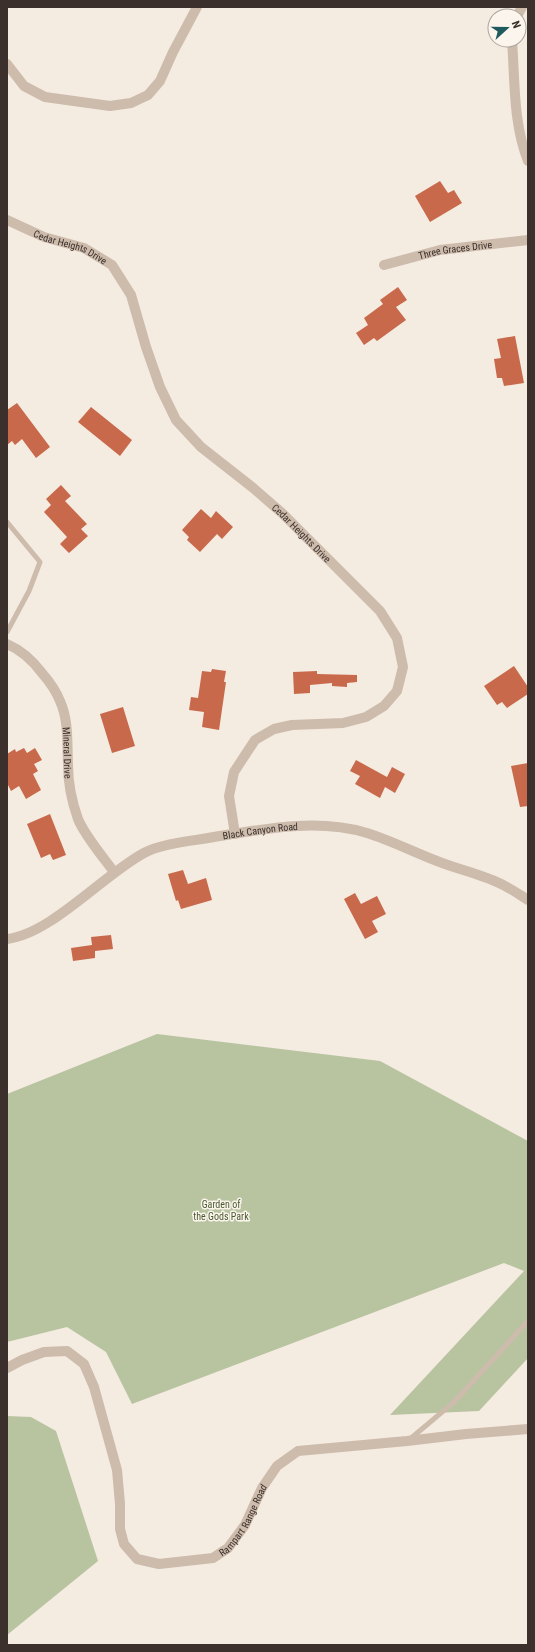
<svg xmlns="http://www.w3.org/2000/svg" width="535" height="1652" viewBox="0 0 535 1652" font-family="'Roboto Condensed',sans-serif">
<rect width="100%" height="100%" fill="#f4ebe1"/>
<path fill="#b8c4a0" d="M157,1034L380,1061L528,1141V1358L479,1411L390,1415L524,1271L504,1263L132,1404L106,1352L67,1327L7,1342V1094Z
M7,1416L31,1417L56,1431L98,1561L7,1635Z"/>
<path fill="#c8694b" d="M440,181L448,193L454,190L462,203L430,222L415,196Z
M398,287L407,300L396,307L406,320L377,341L374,338L364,345L356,333L368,325L364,318L383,304L380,300Z
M515,336L524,383L504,386L502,378H497L494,359L501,358L497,339Z
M17,403L50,447L36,458L22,439L15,445L12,441L7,445V410Z
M91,407L132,440L120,456L78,422Z
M61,485L71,496L65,501L87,524L81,529L88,536L69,553L60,544L67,537L44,512L51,505L46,499Z
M201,509L211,518L216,511L233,527L222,539L217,534L200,552L187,540L189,537L182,530Z
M514,666L528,687V694L507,708L502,702L497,705L484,686Z
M212,669L226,671L224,682H226L219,730L202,727L204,712L189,710L191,697L198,698L202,671L211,672Z
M317,671V674L357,675V682L347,683V687L332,686V683L310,685V693L294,694L293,672Z
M123,707L135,746L112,753L100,714Z
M24,748L27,753L35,748L42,760L34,764L38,771L33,774L41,790L26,799L19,786L11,791L7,783V754L15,749L16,752Z
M356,760L387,777L392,767L405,774L395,793L385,787L380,798L355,784L360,776L350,771Z
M528,763V806L520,807L511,766Z
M50,814L66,855L53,860L50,854L41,858L27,824Z
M183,870L188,884L206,878L212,900L181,909L178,900L176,901L168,874Z
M355,893L361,904L377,896L386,914L372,921L378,932L365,939L344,899Z
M111,935L113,949L95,951V958L73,961L71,948L92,945L91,937Z"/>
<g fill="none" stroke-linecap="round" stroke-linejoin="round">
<path stroke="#cdbbac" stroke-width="5" d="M7,522L40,562L29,591L7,632
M410,1439L454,1402L528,1321"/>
<g stroke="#cdbbac" stroke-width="10">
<path d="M517,16L522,7"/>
<path d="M512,40C515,81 513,123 528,161"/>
<path d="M7,64L24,86L45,97L110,106L131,103L148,95L160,81L173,52L197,7"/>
<path id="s1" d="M7,220L44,237L84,248L112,265L131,295L146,347L160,387L176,420L201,447L252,487L282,513L380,611L397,638L403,667L397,691L384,706L366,717L343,723L292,725L274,729L255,740L234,772L229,796L235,834"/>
<path id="s2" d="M384,265L440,250L528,240"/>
<path id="s3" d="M7,644C21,650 33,661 42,673C49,681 56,691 60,701C69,721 67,744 68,765C68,782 72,802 78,819C85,836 103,857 114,872"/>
<path id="s4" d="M7,939C51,934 103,875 144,853C163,843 193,841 214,837C264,829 317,818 367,833C393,841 419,855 445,864C464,871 487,876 505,886C513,890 520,895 528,900"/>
</g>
<path stroke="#cdbbac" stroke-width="10" id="s5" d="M7,1368L22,1360L44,1352L67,1351L84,1364L94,1387L117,1470L120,1504V1529L124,1544L137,1559L159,1564L213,1558L228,1548L245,1525L262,1488L277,1466L298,1451L407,1441L466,1434L528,1429"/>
</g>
<g text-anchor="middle" stroke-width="3" stroke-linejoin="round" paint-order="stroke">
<g font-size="10" fill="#3b302b" stroke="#fbf5ee">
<text dy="4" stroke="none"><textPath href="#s1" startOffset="69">Cedar Heights Drive</textPath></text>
<text dy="4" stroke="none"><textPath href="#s2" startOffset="73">Three Graces Drive</textPath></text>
<text dy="4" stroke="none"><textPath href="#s1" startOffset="453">Cedar Heights Drive</textPath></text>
<text dy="4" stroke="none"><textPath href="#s3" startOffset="132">Mineral Drive</textPath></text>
<text dy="4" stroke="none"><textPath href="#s4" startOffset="282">Black Canyon Road</textPath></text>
<text dy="4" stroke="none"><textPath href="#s5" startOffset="417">Rampart Range Road</textPath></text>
</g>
<g font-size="10" fill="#4a5a2e" stroke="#fbf5ee">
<text x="221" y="1208">Garden of<tspan x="221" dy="12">the Gods Park</tspan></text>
</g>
</g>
<rect width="535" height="1652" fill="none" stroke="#3b302b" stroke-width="16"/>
<g transform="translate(507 28) rotate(69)"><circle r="19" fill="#fbf5ee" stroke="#aea6a0"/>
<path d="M0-3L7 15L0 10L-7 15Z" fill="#1f5a5e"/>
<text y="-6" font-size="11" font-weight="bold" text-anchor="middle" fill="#3b302b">N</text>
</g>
</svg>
